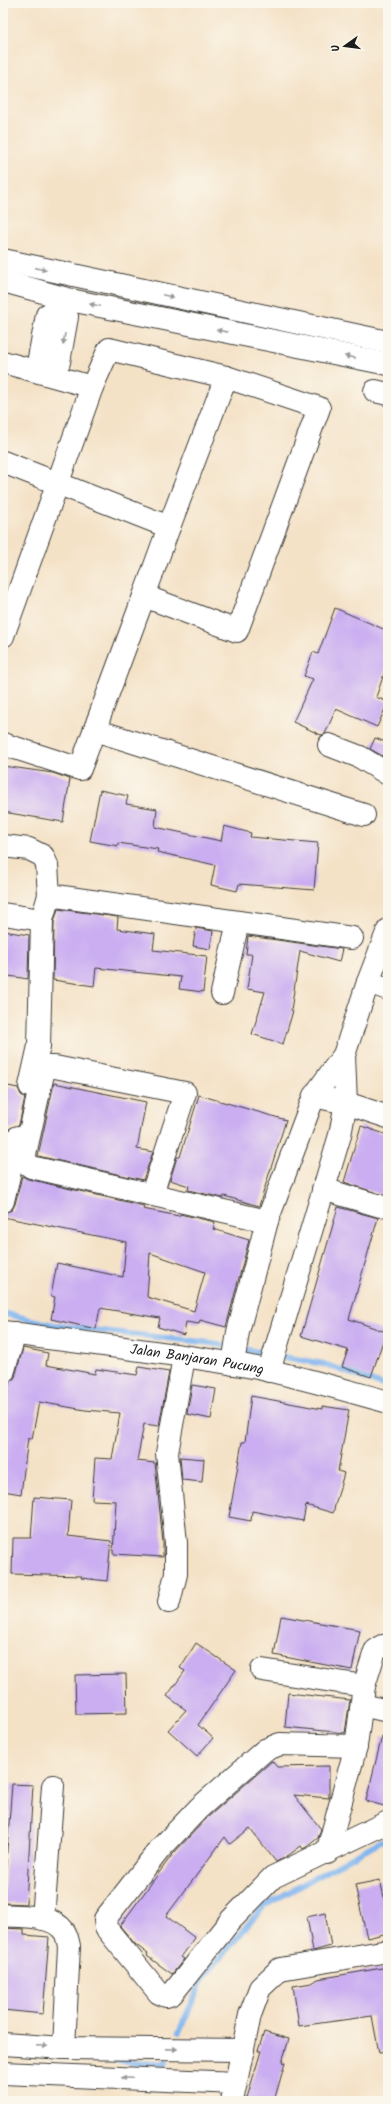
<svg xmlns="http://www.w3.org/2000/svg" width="391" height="2104" viewBox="0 0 391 2104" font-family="Kalam,sans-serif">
<rect width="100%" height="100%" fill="#fbf7ec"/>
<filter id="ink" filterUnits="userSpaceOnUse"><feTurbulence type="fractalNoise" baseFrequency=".025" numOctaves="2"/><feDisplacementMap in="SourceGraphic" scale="8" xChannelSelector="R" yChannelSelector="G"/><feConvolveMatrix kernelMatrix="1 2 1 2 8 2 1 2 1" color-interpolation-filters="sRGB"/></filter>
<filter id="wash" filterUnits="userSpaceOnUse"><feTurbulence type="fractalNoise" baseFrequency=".012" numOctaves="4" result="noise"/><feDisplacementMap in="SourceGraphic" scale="16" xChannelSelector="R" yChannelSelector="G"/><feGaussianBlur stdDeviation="0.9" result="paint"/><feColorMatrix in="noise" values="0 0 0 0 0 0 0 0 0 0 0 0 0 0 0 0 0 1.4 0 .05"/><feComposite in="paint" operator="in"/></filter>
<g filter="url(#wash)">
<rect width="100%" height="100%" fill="#f4e2c7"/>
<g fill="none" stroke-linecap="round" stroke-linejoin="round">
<path stroke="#81b5ef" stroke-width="6" d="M3,1313L57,1326L211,1343L269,1354
M278,1356L324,1364L388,1387
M179,2032L203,1978L264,1906L388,1837
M106,2059L164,2065L166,2062"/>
</g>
<g id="blocks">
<path fill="#caaef1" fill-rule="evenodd" d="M335,608L388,631V662L376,697L388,702L377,727L336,709L325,734L321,735L293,722L313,679L304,676L313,652L318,654Z
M375,738L388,743V759L370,749Z
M3,766L53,773L70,779L63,822L3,812Z
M100,790L128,796L126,804L157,809L155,827L221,841L224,826L251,833L250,837L318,843L314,890L239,884L237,891L211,885L215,865L157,852L158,849L118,843V846L90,841Z
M58,909L118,917L117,929L155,934L153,950L207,956L203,992L179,989L181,977L96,968L94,986L53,980L54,922Z
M196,928L213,931L210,949L193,946Z
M3,931L29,935L28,979L3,975Z
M248,936L342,949L339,962L300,951L291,1010L293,1011L283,1044L252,1034L265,992L247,989L252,954H246Z
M54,1083L146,1102L137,1149L153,1152L143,1180L38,1156Z
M3,1085L18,1088L21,1095L25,1097L19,1125L9,1129L3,1146Z
M199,1095L286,1120L259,1206L224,1196L223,1198L188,1190L189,1186L170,1180L177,1157H180Z
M361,1126L388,1135V1197L344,1182Z
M22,1176L28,1179L144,1206L143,1209L179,1216L180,1214L215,1222L213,1229L249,1240L226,1327L200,1320L199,1324L186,1322L184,1335L158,1327L160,1318L100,1308L96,1329L51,1319L55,1297L51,1296L57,1263L123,1277L126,1242L3,1217V1213L12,1210L15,1204ZM150,1253L205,1272L194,1311L147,1297Z
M338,1207L378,1218L349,1319L386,1332L371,1377L342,1367L348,1350L301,1336Z
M23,1348L48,1353L46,1365L95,1374L96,1369L137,1375L139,1367L169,1372L159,1426L144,1424L137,1461L155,1463L163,1543V1557L113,1554L116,1501L92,1500L95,1458L112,1459L120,1413L85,1410L39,1402L32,1439L28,1438L21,1494L3,1491V1401L6,1402L9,1384L15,1377Z
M192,1385L216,1389L211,1419L187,1414Z
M251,1396L322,1409V1406L349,1410L338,1471L344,1473L333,1513L306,1505L303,1521L252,1511L251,1521L229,1517L242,1442H245Z
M180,1457L204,1459L202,1482L182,1480Z
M34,1497L71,1500L68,1536L111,1541L107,1581L81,1578L82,1576L12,1574L13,1538H31Z
M281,1616L360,1630L352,1670L274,1655Z
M196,1643L236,1670L198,1725L213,1738L197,1756L168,1730L186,1710L167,1696L185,1671L180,1668Z
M126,1674L127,1713L76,1714L75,1675Z
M288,1693L350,1700L345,1733L285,1727Z
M382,1736L388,1737V1807L366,1801Z
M272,1761L277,1767L329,1766V1798L294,1795L321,1829L318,1838L308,1846L303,1849L301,1846L289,1855L276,1862L250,1828L230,1844L225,1837L166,1916L195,1938L181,1957L184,1959L172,1974L147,1956L148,1954L135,1944L120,1926L172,1855L208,1817Z
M12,1784L33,1785L26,1904L3,1903Z
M380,1880L388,1915V1933L367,1938L355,1885Z
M325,1913L331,1946L313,1951L307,1917Z
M3,1928L24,1929V1935L49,1937L43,2014L3,2010Z
M388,1967V2052L379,2053L372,2016L299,2026L293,1986L312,1983L318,1979Z
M264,2032L289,2039L282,2062L285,2063L274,2101H246L261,2051H258Z"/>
</g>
</g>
<g filter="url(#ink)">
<use href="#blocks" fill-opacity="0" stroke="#3c3a36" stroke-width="1"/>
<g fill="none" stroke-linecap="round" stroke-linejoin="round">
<defs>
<g id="minor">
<path d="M3,260L388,342"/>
<path d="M3,281L75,301L388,364"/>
<path d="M3,362L92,387"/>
<path d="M49,367L59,362L67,317L58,310"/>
<path d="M49,367L39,358L47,315L58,310"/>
<path d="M375,391L388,394"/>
<path d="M3,462L169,527L226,377L109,349L92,387L3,636"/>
<path d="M144,596L169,527"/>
<path d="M95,730L364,815"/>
<path d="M3,744L80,769L144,596L237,631L319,408L226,377"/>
<path d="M329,745L360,757L388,774"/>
<path d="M3,846L29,849L43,856L47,865L49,895L42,920L39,1046L30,1086"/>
<path d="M49,895L352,938"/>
<path d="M3,914L42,920"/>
<path d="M368,982L388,989"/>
<path d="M222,993L238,922"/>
<path d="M314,1096L346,1103L388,1117"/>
<path d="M323,1189L380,1206"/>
<path d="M152,1194L185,1093L55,1067H48L43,1074L25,1154L26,1163L31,1167L267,1221"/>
<path d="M3,1201L18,1137"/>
<path id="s1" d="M3,1332C84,1343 166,1352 247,1366C294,1375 341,1389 388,1402"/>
<path d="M233,1364L238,1332L267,1221L314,1096L344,1055L368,982L388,930"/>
<path d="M269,1371L340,1135L346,1103L344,1055"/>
<path d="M3,1373L15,1333"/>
<path d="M169,1602L176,1574V1543L167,1453L184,1357"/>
<path d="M262,1670L364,1686"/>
<path d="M362,1705L388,1711"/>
<path d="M356,1746L280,1744L265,1750L199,1808L159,1850L105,1919L106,1928L159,1993L166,1996L172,1994L230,1921L273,1877L388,1822"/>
<path d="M327,1853L356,1746L364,1686L375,1651L382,1646H388"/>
<path d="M3,1915C21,1917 52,1914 64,1931C67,1935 68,1942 69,1946L64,2048"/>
<path d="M43,1919L53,1786"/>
<path d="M3,2044L64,2048L243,2050"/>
<path d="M3,2073L236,2083"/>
<path d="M232,2101L250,2015L260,1988L280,1969L388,1951"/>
</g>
</defs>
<use href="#minor" stroke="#3c3a36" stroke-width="24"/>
<use href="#minor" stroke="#fff" stroke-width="22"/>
</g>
<defs><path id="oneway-solid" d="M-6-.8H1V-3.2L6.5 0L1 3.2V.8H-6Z"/></defs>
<g fill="#999">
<use href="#oneway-solid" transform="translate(41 269) rotate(13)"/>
<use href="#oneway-solid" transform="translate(168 296) rotate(12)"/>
<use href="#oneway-solid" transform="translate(95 305) rotate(-168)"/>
<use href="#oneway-solid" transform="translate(222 331) rotate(-168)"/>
<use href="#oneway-solid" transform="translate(64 339) rotate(100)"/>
<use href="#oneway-solid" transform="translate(350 357) rotate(-169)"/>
<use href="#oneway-solid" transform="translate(42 2046) rotate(3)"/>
<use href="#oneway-solid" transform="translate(172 2049) rotate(1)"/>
<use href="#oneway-solid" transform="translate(127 2078) rotate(-178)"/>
</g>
</g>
<g text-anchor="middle" stroke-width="3" stroke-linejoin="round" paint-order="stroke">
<g font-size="14" fill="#1c1c1c" stroke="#fbf7ec">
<text dy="5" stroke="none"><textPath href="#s1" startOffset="196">Jalan Banjaran Pucung</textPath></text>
</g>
</g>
<rect width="391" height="2104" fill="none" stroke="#fbf7ec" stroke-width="16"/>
<g transform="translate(345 46) rotate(256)" stroke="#fbf7ec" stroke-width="3" paint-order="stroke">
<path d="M0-3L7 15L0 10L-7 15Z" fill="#1c1c1c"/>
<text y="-6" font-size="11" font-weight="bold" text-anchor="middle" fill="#1c1c1c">U</text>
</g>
</svg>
